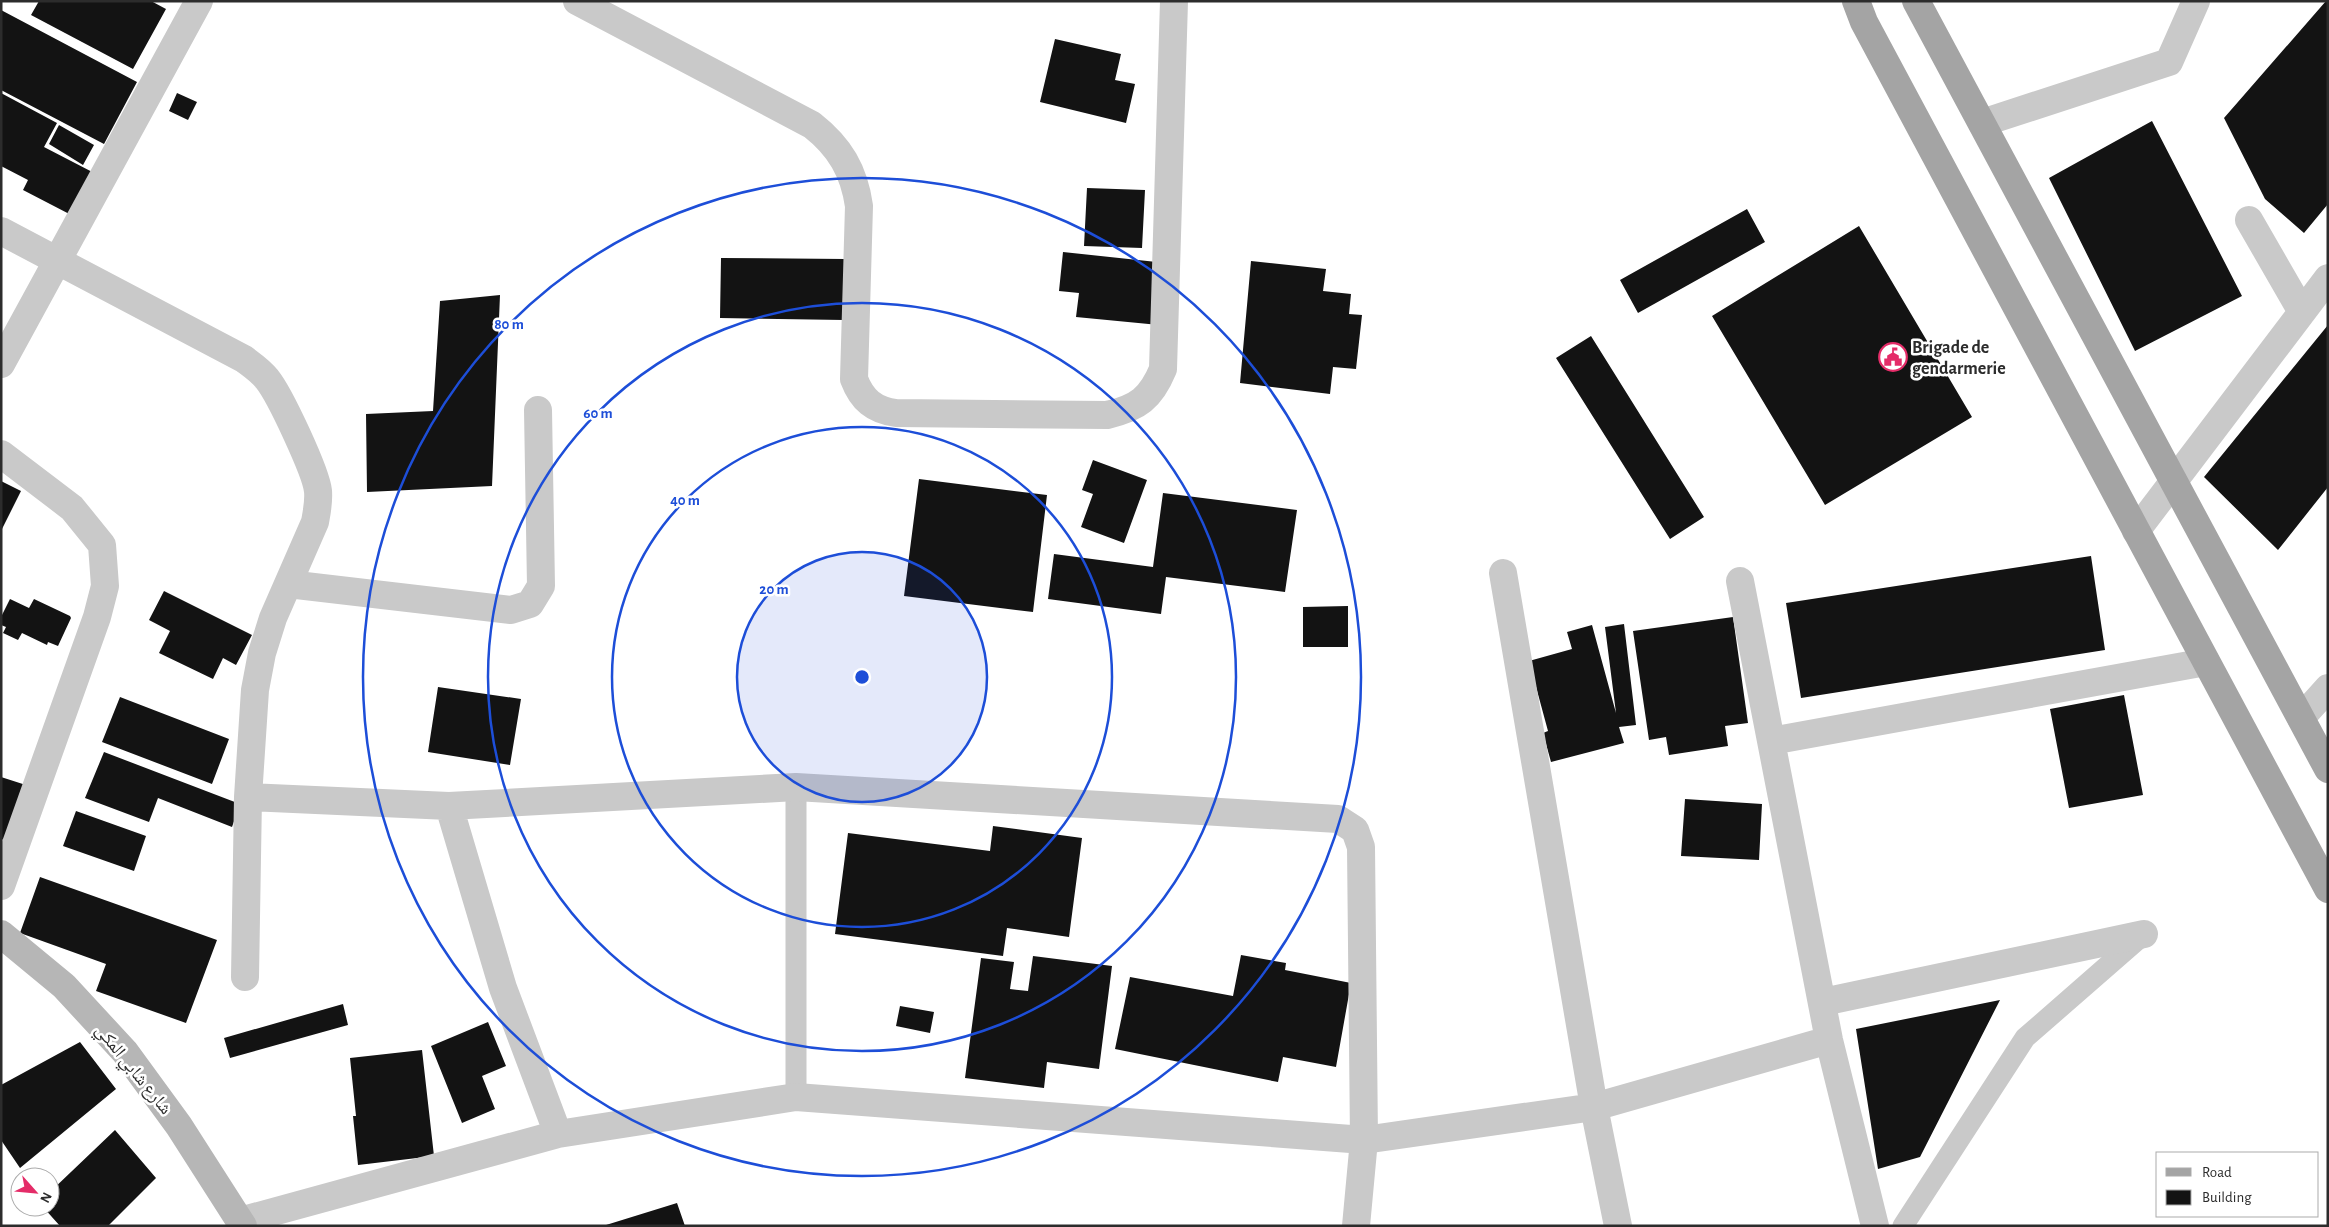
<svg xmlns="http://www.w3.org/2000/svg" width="2329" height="1227" viewBox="0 0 2329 1227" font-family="'Alegreya Sans','Noto Naskh Arabic',sans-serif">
<rect width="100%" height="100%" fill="#fff"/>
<path fill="#131313" d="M39,1H151L166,9L133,69L31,15Z
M2326,1H2328V204L2304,233L2265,199L2224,118Z
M1,10L137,82L104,144L1,90Z
M1055,39L1121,54L1115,80L1135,84L1126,123L1040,102Z
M1,93L57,123L44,147L100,176L77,218L23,190L28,180L1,166Z
M177,93L197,102L188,120L169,111Z
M2152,121L2242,296L2135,351L2049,178Z
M59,125L94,145L83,165L49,144Z
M1087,188L1145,190L1142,248L1084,246Z
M1747,209L1765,242L1638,313L1620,280Z
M1859,226L1972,417L1825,505L1712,316Z
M1063,252L1166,263L1159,325L1076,317L1079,293L1059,291Z
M721,258L845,259L844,320L720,318Z
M1251,261L1326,269L1323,291L1351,294L1349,314L1362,315L1356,369L1333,367L1330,394L1240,383Z
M500,295L492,486L367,492L366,414L433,411L440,301Z
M2328,325V487L2278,550L2204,477Z
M1591,336L1704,517L1670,539L1556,358Z
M1093,460L1147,480L1124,543L1081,527L1093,494L1082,490Z
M919,479L1047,495L1033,612L904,596Z
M1,481L21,491L1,531Z
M1163,493L1297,510L1285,592L1166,577L1161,614L1048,599L1054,554L1153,567Z
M2091,556L2105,650L1801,698L1786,603Z
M164,591L252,635L236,665L223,658L213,679L159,653L170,631L149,620Z
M10,599L29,608L34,599L70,616L71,618L58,646L48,642L47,645L22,633L18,640L3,633L6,627L1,625V617Z
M1348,606V647H1303V607Z
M1733,617L1748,723L1725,726L1728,746L1669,755L1666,737L1649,740L1633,631Z
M1624,624L1636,725L1619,727L1624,743L1551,762L1543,733L1548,731L1529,661L1572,649L1567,632L1592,625L1616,713L1605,627Z
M438,687L521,699L510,765L428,752Z
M2124,695L2143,795L2069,808L2050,709Z
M120,697L229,739L212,784L102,742Z
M104,752L240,804L232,827L158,798L149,822L85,798Z
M1,777L29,786L11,842L1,839Z
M1685,799L1762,804L1759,860L1681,856Z
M76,811L146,836L134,871L63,846Z
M993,826L1082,838L1069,937L1007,928L1003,956L835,934L848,833L990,851Z
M40,877L217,940L186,1023L96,991L106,964L20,933Z
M1241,955L1286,963L1285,970L1351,983L1336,1067L1283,1057L1278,1082L1115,1049L1130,977L1233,996Z
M1033,956L1112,966L1099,1069L1047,1062L1044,1088L965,1078L981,958L1014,962L1010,989L1028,991Z
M2000,1000L1920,1157L1878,1169L1856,1029Z
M343,1004L348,1025L230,1058L224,1038Z
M900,1006L934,1012L930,1033L896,1026Z
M488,1022L506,1066L482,1076L495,1109L462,1123L431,1046Z
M80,1042L116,1089L20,1168L1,1140V1085Z
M422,1050L434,1156L358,1165L353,1116H356L350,1058Z
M115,1130L156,1178L108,1226H60L43,1207H50V1192Z
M677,1203L685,1226H607L606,1225Z"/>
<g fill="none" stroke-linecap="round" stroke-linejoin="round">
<path stroke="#c9c9c9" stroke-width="21" d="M796,1097V787
M1903,1226L2025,1038L2144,934"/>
<path stroke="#c9c9c9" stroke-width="28" d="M577,1L812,125C840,147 854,171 859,206L854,379C862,400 874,410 896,413L1107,415C1138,408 1151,398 1163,369L1174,1
M1982,123L2169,62L2196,1
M2249,220L2302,312
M1,231L244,359C252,365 261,371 267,379C280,395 316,472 318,491C319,502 317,511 315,522L273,618L262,653L255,690L248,797L245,977
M1,364L199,1
M1,454L72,508L102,545L105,586L97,617L1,886
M2136,531L2328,278
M1503,573L1594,1107L1618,1226
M1740,581L1829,1040L1875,1226
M288,584L511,610L530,604L541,586L538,410
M2301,718L2328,688
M1771,741L2206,662
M248,797L449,806L796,787L1338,819L1355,830L1361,847L1364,1140L1356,1226
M449,806L503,988L558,1134
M1823,1002L2144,934
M240,1221L558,1134L796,1097L1364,1140L1594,1107L1829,1040"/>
<path stroke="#b6b6b6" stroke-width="28" d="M1,934L64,986L125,1052L179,1126L243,1226"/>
<path stroke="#a4a4a4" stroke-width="28" d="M1856,1L1864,22L2328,889
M1916,1L2328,769"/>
</g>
<circle cx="862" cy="677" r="125" fill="#1d4ed8" fill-opacity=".12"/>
<g fill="none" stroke="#1d4ed8" stroke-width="2.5">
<circle cx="862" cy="677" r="125"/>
<circle cx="862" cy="677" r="250"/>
<circle cx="862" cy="677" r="374"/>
<circle cx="862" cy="677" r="499"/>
</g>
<defs>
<symbol id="civic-ring" viewBox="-11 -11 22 22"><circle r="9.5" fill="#fff" stroke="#e42c68" stroke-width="1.5"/><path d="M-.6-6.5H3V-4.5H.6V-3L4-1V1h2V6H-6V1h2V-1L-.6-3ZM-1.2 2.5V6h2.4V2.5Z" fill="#e42c68"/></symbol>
</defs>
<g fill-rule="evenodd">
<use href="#civic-ring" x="1877" y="341" width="32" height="32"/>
</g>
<g text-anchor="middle" stroke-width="5" stroke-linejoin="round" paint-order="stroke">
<g font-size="18" font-weight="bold" fill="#2c2c2c" stroke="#fff" text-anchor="start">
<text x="1912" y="353">Brigade de<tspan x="1912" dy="21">gendarmerie</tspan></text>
</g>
<g font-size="18" fill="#2c2c2c" stroke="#fff">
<text transform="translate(134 1069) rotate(51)" y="6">شارع شابي المكي</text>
</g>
</g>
<circle cx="862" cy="677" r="8" fill="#1d4ed8" stroke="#fff" stroke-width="2.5"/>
<g font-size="15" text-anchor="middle" font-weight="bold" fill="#1d4ed8" stroke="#fff" stroke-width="5" stroke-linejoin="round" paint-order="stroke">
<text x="509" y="329">80 m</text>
<text x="598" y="418">60 m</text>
<text x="685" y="505">40 m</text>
<text x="774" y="594">20 m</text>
</g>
<rect width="2329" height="1227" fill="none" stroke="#2c2c2c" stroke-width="5"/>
<rect x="2156" y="1152" width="162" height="65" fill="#ffffff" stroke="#ababab"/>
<rect x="2166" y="1168" width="25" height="8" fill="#a4a4a4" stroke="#ababab"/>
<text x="2202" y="1177" font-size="15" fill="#2c2c2c">Road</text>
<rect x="2166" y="1190" width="25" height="15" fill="#131313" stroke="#ababab"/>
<text x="2202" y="1202" font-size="15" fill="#2c2c2c">Building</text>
<g transform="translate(35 1192) rotate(117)"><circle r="24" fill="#ffffff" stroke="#ababab"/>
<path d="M0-4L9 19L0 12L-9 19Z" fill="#e42c68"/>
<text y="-8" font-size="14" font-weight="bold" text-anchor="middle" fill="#2c2c2c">N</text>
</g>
</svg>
